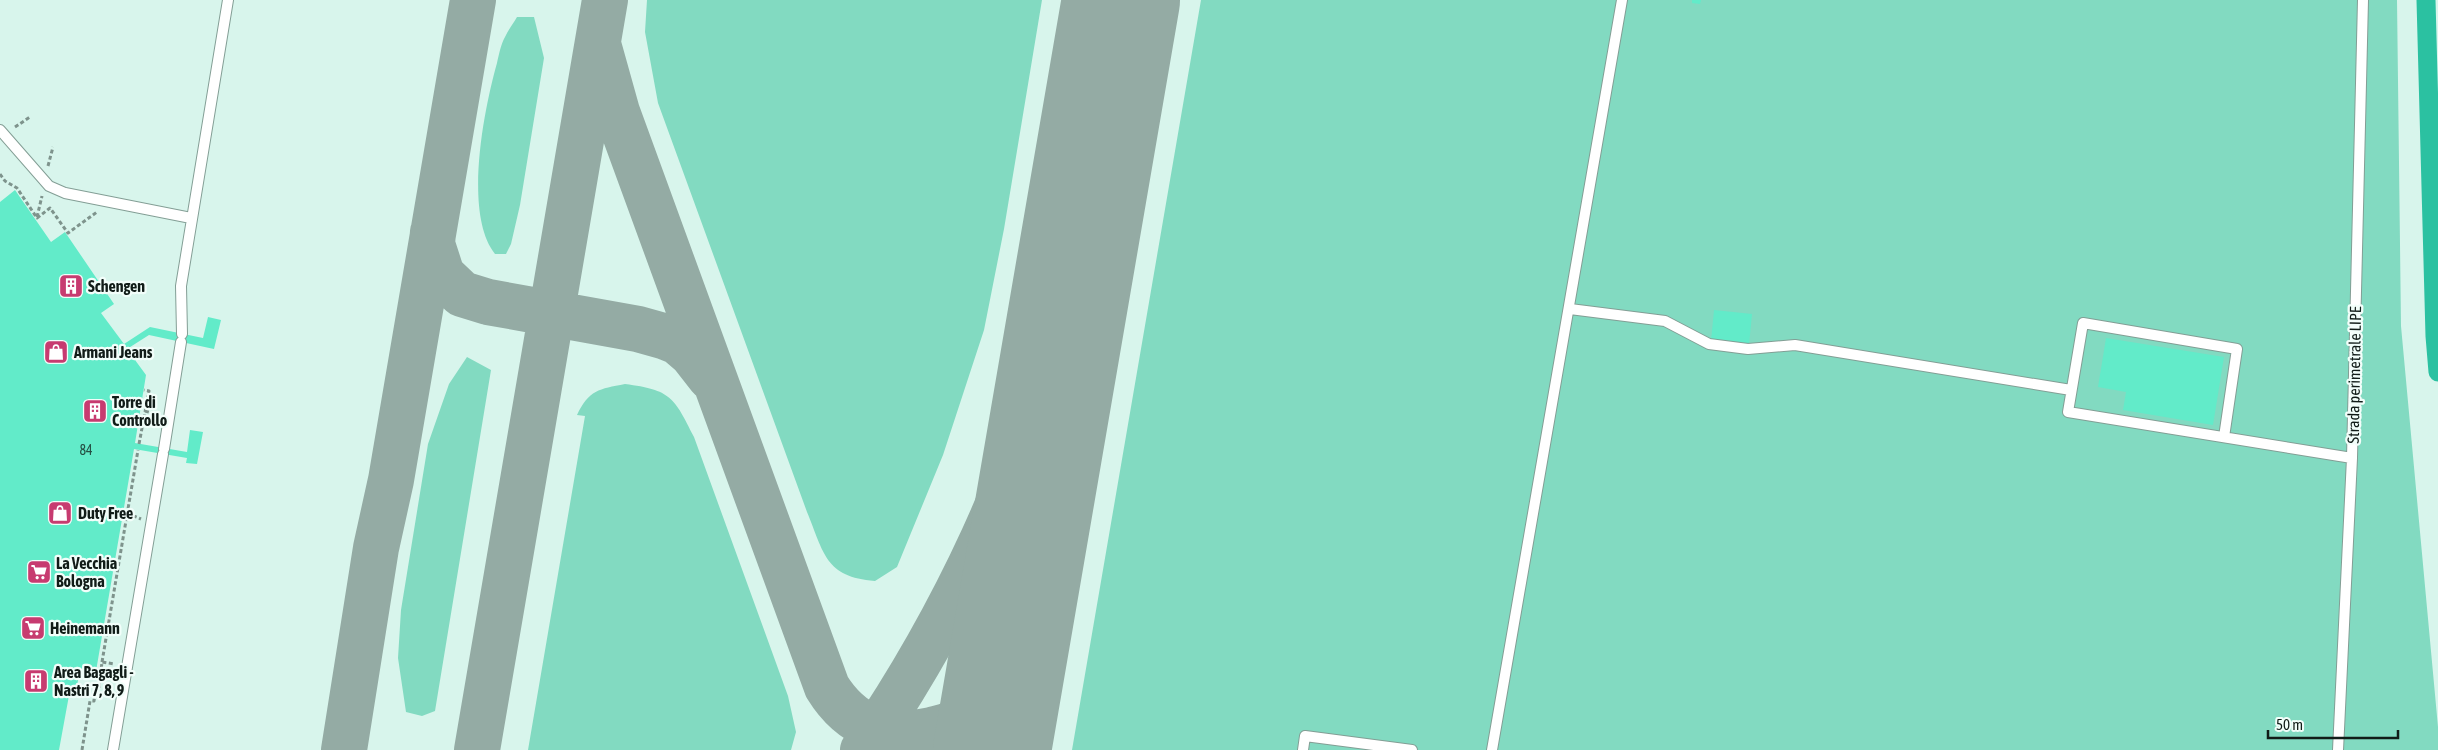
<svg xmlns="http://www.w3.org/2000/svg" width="2438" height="750" viewBox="0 0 2438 750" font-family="'Asap Condensed',sans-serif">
<rect width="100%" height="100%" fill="#d8f5ec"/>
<path fill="#82dac1" d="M647,0H1042L1004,229L984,330L943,455L897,567L875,581C825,577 824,553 807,512L658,103L645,32Z
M1201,0H2397L2401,326L2438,727V750H1072Z
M517,17H534L544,58L520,205L511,244L506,254H495C463,214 484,109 497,63C499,54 501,44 505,37C508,30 513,24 517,17Z
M467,357L491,370L435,711L422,716L406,712L398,658L401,610L428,444L449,384Z
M625,384C671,390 674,397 694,437L788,696L796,732L791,750H528L585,416L577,415C589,390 599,389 625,384Z"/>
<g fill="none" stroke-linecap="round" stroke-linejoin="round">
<path stroke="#2bc1a1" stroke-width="19" d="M2426,0L2435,336L2438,372"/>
<path stroke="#94aba4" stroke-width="46" d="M598,44L617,112L827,687C851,726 887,740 932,730C943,727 954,725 964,718C985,702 996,679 1008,656
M433,232L432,244L442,275L462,294L488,302L638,329L663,336L678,342L692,354L710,377
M344,750L376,548L391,480L473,0
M477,750L605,0
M863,750C959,610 1019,472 1068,310"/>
<path stroke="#94aba4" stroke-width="118" d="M992,750L1121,0"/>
</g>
<path fill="#62ebc9" d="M1692,0H1701L1700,4L1692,3Z
M15,190L51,242L65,232L114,304L101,313L124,344L150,327L203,338L208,317L221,320L214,349L149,335L127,349L146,375L135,443L187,452L190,430L203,432L197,464L186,463L187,458L134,449L95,677L79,675L76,691L70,690L59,750H0V202Z
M1714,310L1752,314L1749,345L1711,341Z
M2106,338L2224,357L2213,425L2123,410L2126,392L2098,387Z"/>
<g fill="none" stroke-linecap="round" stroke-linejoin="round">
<defs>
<path id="lane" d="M0,130L49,186L65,193L191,218
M1570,309L1665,321L1709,344L1748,349L1795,345L2071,390
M182,334L181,286L228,0
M2224,437L2237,349L2083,323L2068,412L2352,458
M164,449L181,342
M113,750L163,454
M1303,750L1305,736L1412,750
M1492,750L1622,0
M2338,750L2352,458L2363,0"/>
</defs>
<use href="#lane" stroke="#839e95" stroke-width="12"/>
<path stroke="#7e938c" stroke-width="3" stroke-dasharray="4 2.5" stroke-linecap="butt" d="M15,127L30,117
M48,166L53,147
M0,174L5,181L17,188L37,218L50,208L68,233L97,212
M37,217L42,196
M145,411L156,414
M139,444L149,391L144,390
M127,513L141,519
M102,662L138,450
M82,750L90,701H94L96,687L99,688L102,662L115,664"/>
<use href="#lane" stroke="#fff" stroke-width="10"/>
</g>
<defs>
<symbol id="building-square" viewBox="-11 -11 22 22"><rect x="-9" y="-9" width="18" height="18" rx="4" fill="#c73b70" stroke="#f2fefa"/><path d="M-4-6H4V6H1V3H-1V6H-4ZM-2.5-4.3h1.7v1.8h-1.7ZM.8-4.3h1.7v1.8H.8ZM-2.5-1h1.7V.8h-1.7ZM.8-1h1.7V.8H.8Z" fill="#fff"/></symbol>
<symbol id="shop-square" viewBox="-11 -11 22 22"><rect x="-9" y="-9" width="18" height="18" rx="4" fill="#c73b70" stroke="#f2fefa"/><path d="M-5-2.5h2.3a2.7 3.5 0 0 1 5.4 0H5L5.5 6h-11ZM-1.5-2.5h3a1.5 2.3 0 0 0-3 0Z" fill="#fff"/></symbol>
<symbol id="supermarket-square" viewBox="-11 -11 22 22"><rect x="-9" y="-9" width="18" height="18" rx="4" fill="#c73b70" stroke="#f2fefa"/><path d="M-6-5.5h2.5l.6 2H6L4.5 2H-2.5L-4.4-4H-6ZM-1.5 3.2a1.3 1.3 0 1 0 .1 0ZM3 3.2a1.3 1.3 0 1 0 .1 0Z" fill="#fff"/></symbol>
</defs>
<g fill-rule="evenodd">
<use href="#building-square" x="57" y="272" width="28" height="28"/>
<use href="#shop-square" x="42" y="338" width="28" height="28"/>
<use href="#building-square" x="81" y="397" width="28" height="28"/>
<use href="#shop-square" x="46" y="499" width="28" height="28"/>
<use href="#supermarket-square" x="25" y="558" width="28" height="28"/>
<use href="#supermarket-square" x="19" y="614" width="28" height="28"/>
<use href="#building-square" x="22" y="667" width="28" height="28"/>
</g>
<g text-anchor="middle" stroke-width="4.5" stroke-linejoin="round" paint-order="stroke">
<g font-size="14" fill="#255044">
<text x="86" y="455">84</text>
</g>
<g font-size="16" font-weight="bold" fill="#111c18" stroke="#f2fefa" text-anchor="start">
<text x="88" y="292">Schengen</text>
<text x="74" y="358">Armani Jeans</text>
<text x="112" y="408">Torre di<tspan x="112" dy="18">Controllo</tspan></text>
<text x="78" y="519">Duty Free</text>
<text x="56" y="569">La Vecchia<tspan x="56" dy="18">Bologna</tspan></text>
<text x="50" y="634">Heinemann</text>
<text x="54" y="678">Area Bagagli -<tspan x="54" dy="18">Nastri 7, 8, 9</tspan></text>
</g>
<g font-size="16" fill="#111c18" stroke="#f2fefa">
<text transform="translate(2354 375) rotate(-89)" y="6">Strada perimetrale LIPE</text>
</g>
</g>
<path d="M2268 730v8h130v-8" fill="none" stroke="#111c18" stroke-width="2.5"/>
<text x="2276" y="730" font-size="15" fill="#111c18" stroke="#f2fefa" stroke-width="4" paint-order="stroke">50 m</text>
</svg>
